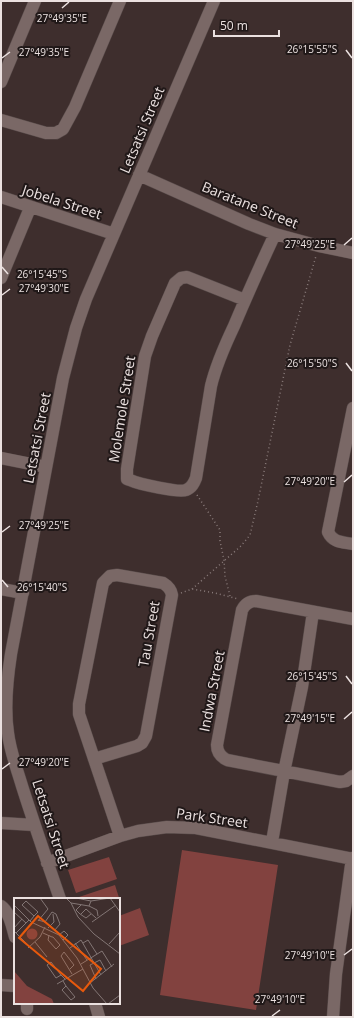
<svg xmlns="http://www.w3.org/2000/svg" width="354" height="1018" viewBox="0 0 354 1018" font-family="'Open Sans',sans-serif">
<rect width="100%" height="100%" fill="#3e2e2d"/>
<path fill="#82423f" d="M182,850L278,865L256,1010L160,995Z
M109,857L117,879L76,893L68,870Z
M115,885L121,904L119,905V899H79V897Z
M140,908L149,935L119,946V916Z"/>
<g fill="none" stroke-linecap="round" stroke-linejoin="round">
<defs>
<path id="minor" d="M1,82L35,1
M1,120L46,133H56L63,129L75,107L120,1
M139,175L249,224L275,234L319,246L353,253
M1,197L114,234
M1,278L30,208
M245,300L187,277L181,278L175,283L152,336L145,356L127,469V479L130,480C139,484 179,493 186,490C192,488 194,483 196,478L211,386C216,365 225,345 234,326C247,295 261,264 275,234
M353,408L328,532C333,543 343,542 353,544
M1,458L46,467
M1,589L23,593
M353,619L256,601C249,601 245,604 242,610L217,745C217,753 221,757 227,760L340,782L346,781L353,776
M94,759L137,746L142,743L146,736L172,595C171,589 168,586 163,583L117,575L110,576L103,583L79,704V714L82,723L120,836
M1,823L34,825
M272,842L284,772L302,687L313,612
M47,863L120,836L138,831L167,827L196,828L353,859
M60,899C47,861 34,824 22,786C17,769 10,751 8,733C4,707 7,680 11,654L63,378L76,328L86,299L214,1
M1,906C10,912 12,927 15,937
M1,985L15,986
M95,1003L99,1017
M27,1009V1003
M333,1017L336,974L352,858"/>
</defs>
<use href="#minor" stroke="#584b4a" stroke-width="13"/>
<path stroke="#897b7a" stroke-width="1.5" stroke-dasharray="1 3" stroke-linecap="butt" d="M197,495L220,530V541L224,560L225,576L230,596
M192,589L241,546L250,535L258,501L290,345L316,256
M181,593L192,589L215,593L238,599"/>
<use href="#minor" stroke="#7a6866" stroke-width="12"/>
</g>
<path fill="none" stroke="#ebe1e0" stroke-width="1.5" d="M62,8L69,2M346,50L352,58M2,58L10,52M344,245L352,238M2,267L8,274M2,295L10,289M346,363L352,371M344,482L352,475M2,532L10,526M2,580L8,587M346,676L352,684M344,719L352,712M2,769L10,763M344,955L352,949M272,1016L280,1010"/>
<g text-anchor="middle" stroke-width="4" stroke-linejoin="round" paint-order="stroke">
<g font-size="14" fill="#ebe1e0" stroke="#201818">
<text transform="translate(142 130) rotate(-67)" y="5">Letsatsi Street</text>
<text transform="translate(62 202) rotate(18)" y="5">Jobela Street</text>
<text transform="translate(250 205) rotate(22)" y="5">Baratane Street</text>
<text transform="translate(122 409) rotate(-81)" y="5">Molemole Street</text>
<text transform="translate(37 438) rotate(-79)" y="5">Letsatsi Street</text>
<text transform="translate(149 634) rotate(-80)" y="5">Tau Street</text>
<text transform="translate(212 691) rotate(-79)" y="5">Indwa Street</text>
<text transform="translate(212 818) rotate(8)" y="5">Park Street</text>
<text transform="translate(51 824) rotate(72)" y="5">Letsatsi Street</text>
</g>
</g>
<g transform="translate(14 898)">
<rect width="106" height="106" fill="#3e2e2d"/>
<path d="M12.5 36a5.5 5.5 0 1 1 11 0a5.5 5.5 0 1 1-11 0ZM0,73L13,88L38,101L40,106H0Z" fill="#82423f"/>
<path fill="none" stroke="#837675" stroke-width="1" d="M52,0L57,5L75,8L77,3M62,0L77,3L96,0M96,0L106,14M57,5L64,19L80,36L106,56M0,7L17,24L45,37L63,60L79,90L93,106M67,7L62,12L66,16L72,20L77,16M75,8L83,12L84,18M0,14L12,25M67,16L72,11L82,20M24,22L31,24L38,14L42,16L46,26L40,33M16,23L20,18L24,14L12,3L8,7L20,18M24,23L34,11L26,0M78,24L102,7M0,30L8,21M34,30L40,24L39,16M0,33L15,48M2,35L15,22M29,35L38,39H39L46,47L42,51L34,42L35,37M45,37L50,33L54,37L49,42M21,44L33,59M61,45L73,62M69,45L74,42L83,56M95,46L106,34M14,50L26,39L31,29M56,50L67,42L87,77M67,66L88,53L98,69M56,71L60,67L50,54L47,58L58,76M47,77L42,80L33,67L37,64L47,77L51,81M82,81L76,67L86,62L92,73M49,83L52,88L61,99L57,102L48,92L52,88M76,85L100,66M43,86L69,71M94,106L106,97"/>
<path fill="#e8590c" fill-opacity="0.15" stroke="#e8590c" stroke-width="2" d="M24,18L87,71L69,93L5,40Z"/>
<rect width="106" height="106" fill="none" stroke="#ebe1e0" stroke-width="2"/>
</g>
<g font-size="10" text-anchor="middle" fill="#ebe1e0" stroke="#201818" stroke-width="4" stroke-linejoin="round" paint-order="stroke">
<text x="62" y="22">27°49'35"E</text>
<text x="312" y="53">26°15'55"S</text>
<text x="44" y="56">27°49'35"E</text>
<text x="310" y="248">27°49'25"E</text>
<text x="42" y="278">26°15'45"S</text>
<text x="44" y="292">27°49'30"E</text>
<text x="312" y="367">26°15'50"S</text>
<text x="310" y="485">27°49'20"E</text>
<text x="44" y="529">27°49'25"E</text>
<text x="42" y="591">26°15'40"S</text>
<text x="312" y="680">26°15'45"S</text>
<text x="310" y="722">27°49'15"E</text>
<text x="44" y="766">27°49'20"E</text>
<text x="310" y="959">27°49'10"E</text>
<text x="280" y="1003">27°49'10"E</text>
</g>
<rect width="354" height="1018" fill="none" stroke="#ebe1e0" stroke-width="4"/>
<path d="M214 30v6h65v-6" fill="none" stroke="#ebe1e0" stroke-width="2"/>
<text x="220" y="30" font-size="12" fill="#ebe1e0" stroke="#201818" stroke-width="3" paint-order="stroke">50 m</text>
</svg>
